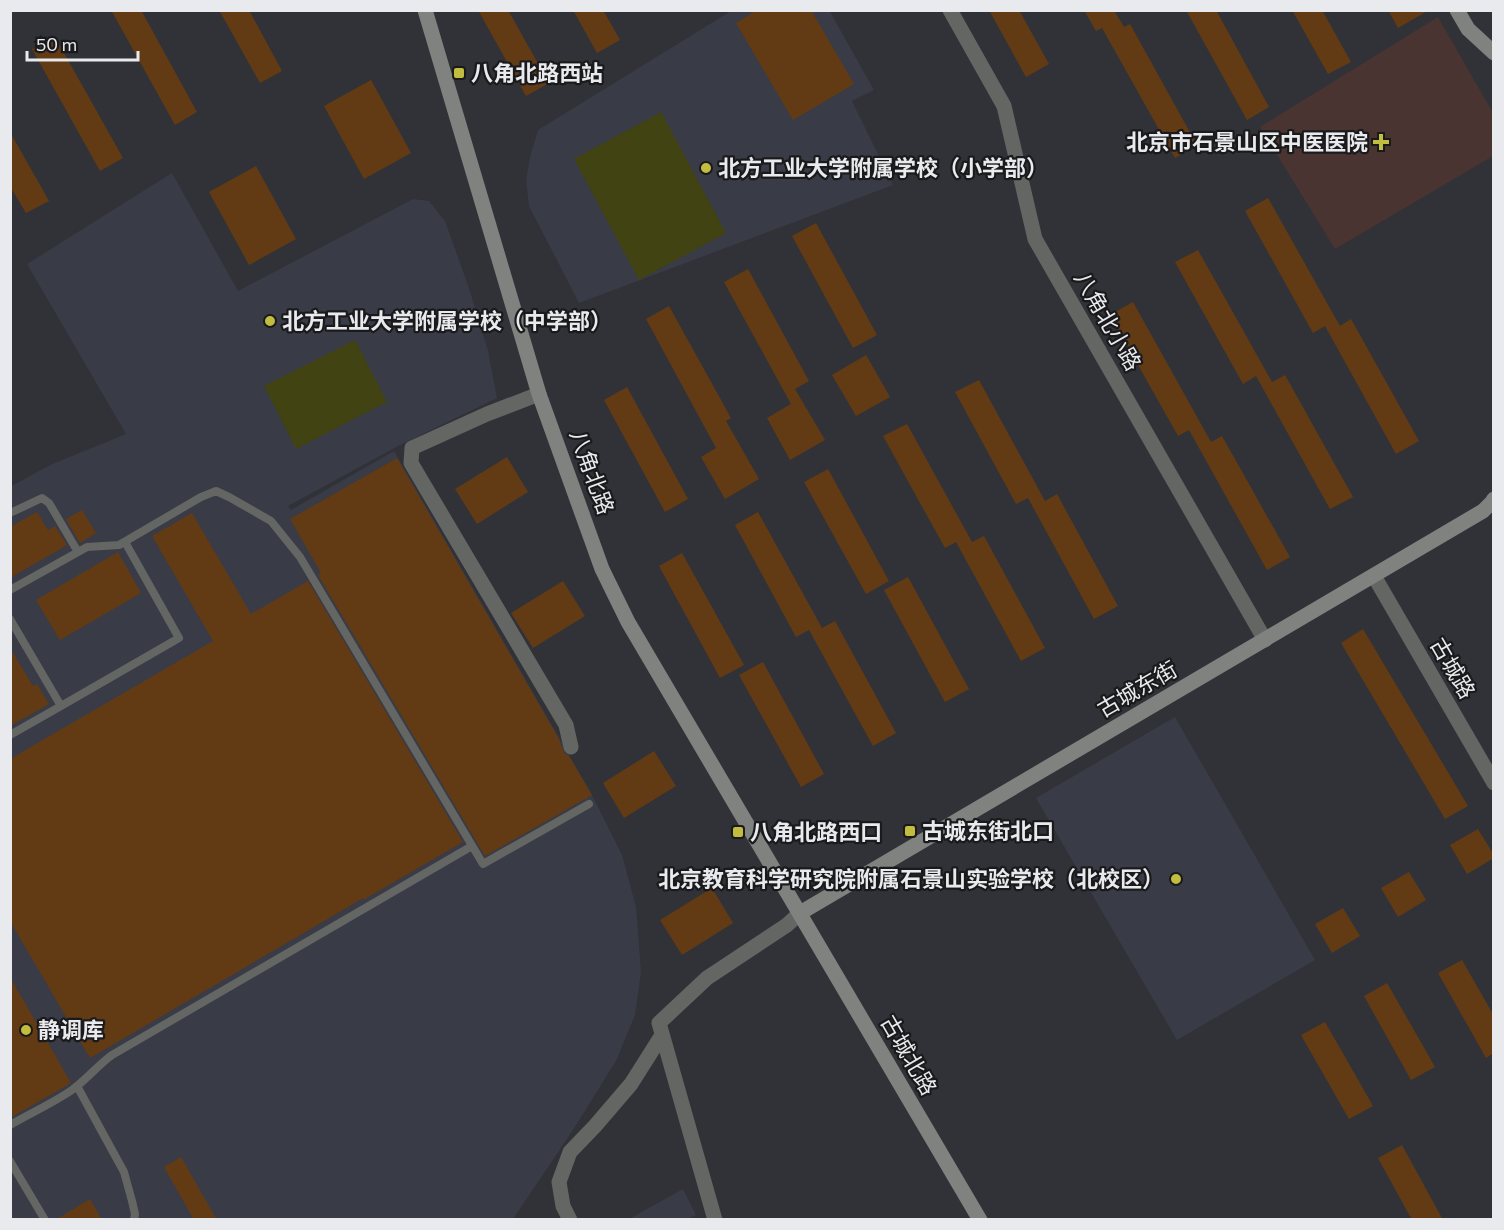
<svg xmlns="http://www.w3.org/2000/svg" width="1504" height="1230" viewBox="0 0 1504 1230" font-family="Commissioner,'Noto Sans SC',sans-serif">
<rect width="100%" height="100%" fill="#313237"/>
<path fill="#393b46" d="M829,10L874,90L852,101L893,185L579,303L529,206L526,180L530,157L538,130L731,11Z
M172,173L238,291L413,199L429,201L445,221L469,288L488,351L497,398L400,445L288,506L291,510L394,451L592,795L622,855L636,907L641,972L635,1015L616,1061L573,1130L513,1219H11L10,487L50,465L126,434L27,264Z
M1175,717L1315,960L1177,1040L1036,798Z
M683,1189L696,1215L687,1219H629Z"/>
<path fill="#493431" d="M1438,17L1493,113V156L1335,249L1260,127Z"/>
<path fill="#414313" d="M661,112L726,233L639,280L574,159Z
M355,340L387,402L296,449L264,386Z"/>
<path fill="#623b15" d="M111,10H141L197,112L175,125Z
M219,10H249L282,71L260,83Z
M478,10H508L549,83L526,96Z
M573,10H603L620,40L597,53Z
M757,10H811L854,84L793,120L736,23Z
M989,10H1019L1049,64L1026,77Z
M1084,10H1114L1124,27L1130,24L1197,145L1175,158L1102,28L1096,31Z
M1186,10H1216L1269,107L1247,120Z
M1292,10H1322L1351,62L1328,74Z
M1388,10H1429L1398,28Z
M55,37L123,158L100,171L32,49Z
M371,80L411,153L364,179L324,106Z
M10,132L49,201L26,213L10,186Z
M256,166L296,239L249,265L209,192Z
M1268,198L1340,326L1351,319L1419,441L1396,454L1325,326L1313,333L1245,211Z
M816,223L877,335L853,348L792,236Z
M1198,250L1272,382L1285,375L1353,497L1330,509L1256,376L1243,384L1175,262Z
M748,269L809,381L795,389L825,440L790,460L767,418L791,404L724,282Z
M1133,302L1211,442L1222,436L1290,557L1267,570L1189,430L1178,436L1110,315Z
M669,306L731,418L726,421L759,479L725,499L701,457L716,448L646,319Z
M866,355L890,397L856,416L832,375Z
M979,380L1045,501L1057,494L1118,606L1094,619L1028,498L1016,504L955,392Z
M627,387L688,499L665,512L604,400Z
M907,424L972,542L984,536L1045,648L1021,661L956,542L945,548L883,436Z
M507,457L528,492L477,524L455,489Z
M397,458L559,739L564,753L569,756L592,795L485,856L318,575L321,573L290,519Z
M828,469L889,581L866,594L804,482Z
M82,510L96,533L80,543L66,519Z
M37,512L48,530L55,526L67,545L10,578V527Z
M758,512L822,628L835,621L896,733L873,746L809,630L796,637L735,525Z
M192,513L251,614L308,581L463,842L363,900V898L343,910L90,1058L10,921V759L213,641L152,536Z
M118,552L141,593L60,640L36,600Z
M682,553L744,665L720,678L659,566Z
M908,577L969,689L945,702L884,590Z
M563,581L585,616L533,648L511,613Z
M1363,629L1468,806L1445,819L1341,643Z
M10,648L33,686L37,684L49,704L10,726Z
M763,662L824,774L801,787L739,675Z
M654,751L676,786L624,818L603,783Z
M1478,829L1494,855V858L1467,874L1450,845Z
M1409,872L1426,900L1398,917L1381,888Z
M712,888L733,923L682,955L660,920Z
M1343,908L1360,936L1332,953L1315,924Z
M1462,960L1494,1016V1053L1486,1058L1438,973Z
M10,977L71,1083L10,1118Z
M1387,983L1435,1067L1411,1080L1364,996Z
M1325,1022L1373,1106L1349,1119L1301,1035Z
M1402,1145L1443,1220H1412L1378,1158Z
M181,1157L217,1220H194L164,1167Z
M90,1199L102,1220H55Z"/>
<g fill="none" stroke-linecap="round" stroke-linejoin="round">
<path stroke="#646663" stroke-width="8" d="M10,513L42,498L49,503L78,552
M10,590L87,547L119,545L201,497L216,491L229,497L271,521L300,557L483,864L589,804
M10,619L61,706L10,735
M61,706L179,638L125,542
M77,1086L124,1172L132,1201L135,1214L134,1220
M10,1125C31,1113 53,1103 72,1090C87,1079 97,1066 112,1055L472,846
M10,1161L45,1220"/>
<path stroke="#646663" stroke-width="15" d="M950,10L1004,106L1035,239L1265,640
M539,394L487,414L412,448L411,463L566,725L571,747
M1374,576L1494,783
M570,1220L563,1206L559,1182L570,1152L595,1126L631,1084L662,1035
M715,1220L659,1023L707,978L787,925L800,913"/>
<path stroke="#7f827f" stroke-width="15" d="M425,10L539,394L602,569L628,622L980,1220
M1457,10L1468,29L1494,53
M800,913L1483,511L1492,502L1494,499"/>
</g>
<g fill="#c3bd3f" stroke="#1a1a1c" stroke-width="2">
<rect x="453" y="67" width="12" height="12" rx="3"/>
<path d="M1378 133h6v6h6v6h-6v6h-6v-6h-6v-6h6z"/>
<circle cx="706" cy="168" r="6"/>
<circle cx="270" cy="321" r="6"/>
<rect x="904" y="825" width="12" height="12" rx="3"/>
<rect x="732" y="826" width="12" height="12" rx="3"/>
<circle cx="1176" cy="879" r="6"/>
<circle cx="26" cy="1030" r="6"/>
</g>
<g text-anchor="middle" stroke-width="4.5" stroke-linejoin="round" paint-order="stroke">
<g font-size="22" font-weight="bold" fill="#e9eaed" stroke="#1a1a1c" text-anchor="start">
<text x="471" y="81">八角北路西站</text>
<text x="1368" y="150" text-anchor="end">北京市石景山区中医医院</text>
<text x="718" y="176">北方工业大学附属学校（小学部）</text>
<text x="282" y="329">北方工业大学附属学校（中学部）</text>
<text x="922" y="839">古城东街北口</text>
<text x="750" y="840">八角北路西口</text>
<text x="1164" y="887" text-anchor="end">北京教育科学研究院附属石景山实验学校（北校区）</text>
<text x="38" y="1038">静调库</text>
</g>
<g font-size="22" fill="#e9eaed" stroke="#1a1a1c">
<text transform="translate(1108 321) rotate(60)" y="8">八角北小路</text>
<text transform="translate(592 472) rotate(70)" y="8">八角北路</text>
<text transform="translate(1453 668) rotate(60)" y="8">古城路</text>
<text transform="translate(1137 689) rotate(-30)" y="8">古城东街</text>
<text transform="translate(909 1055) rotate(60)" y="8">古城北路</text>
</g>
</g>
<rect width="1504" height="1230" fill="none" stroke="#e9eaed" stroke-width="24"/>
<path d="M27 51v9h111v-9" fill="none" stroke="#e9eaed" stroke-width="3"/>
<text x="36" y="51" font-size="18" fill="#e9eaed" stroke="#1a1a1c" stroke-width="4.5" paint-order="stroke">50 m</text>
</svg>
